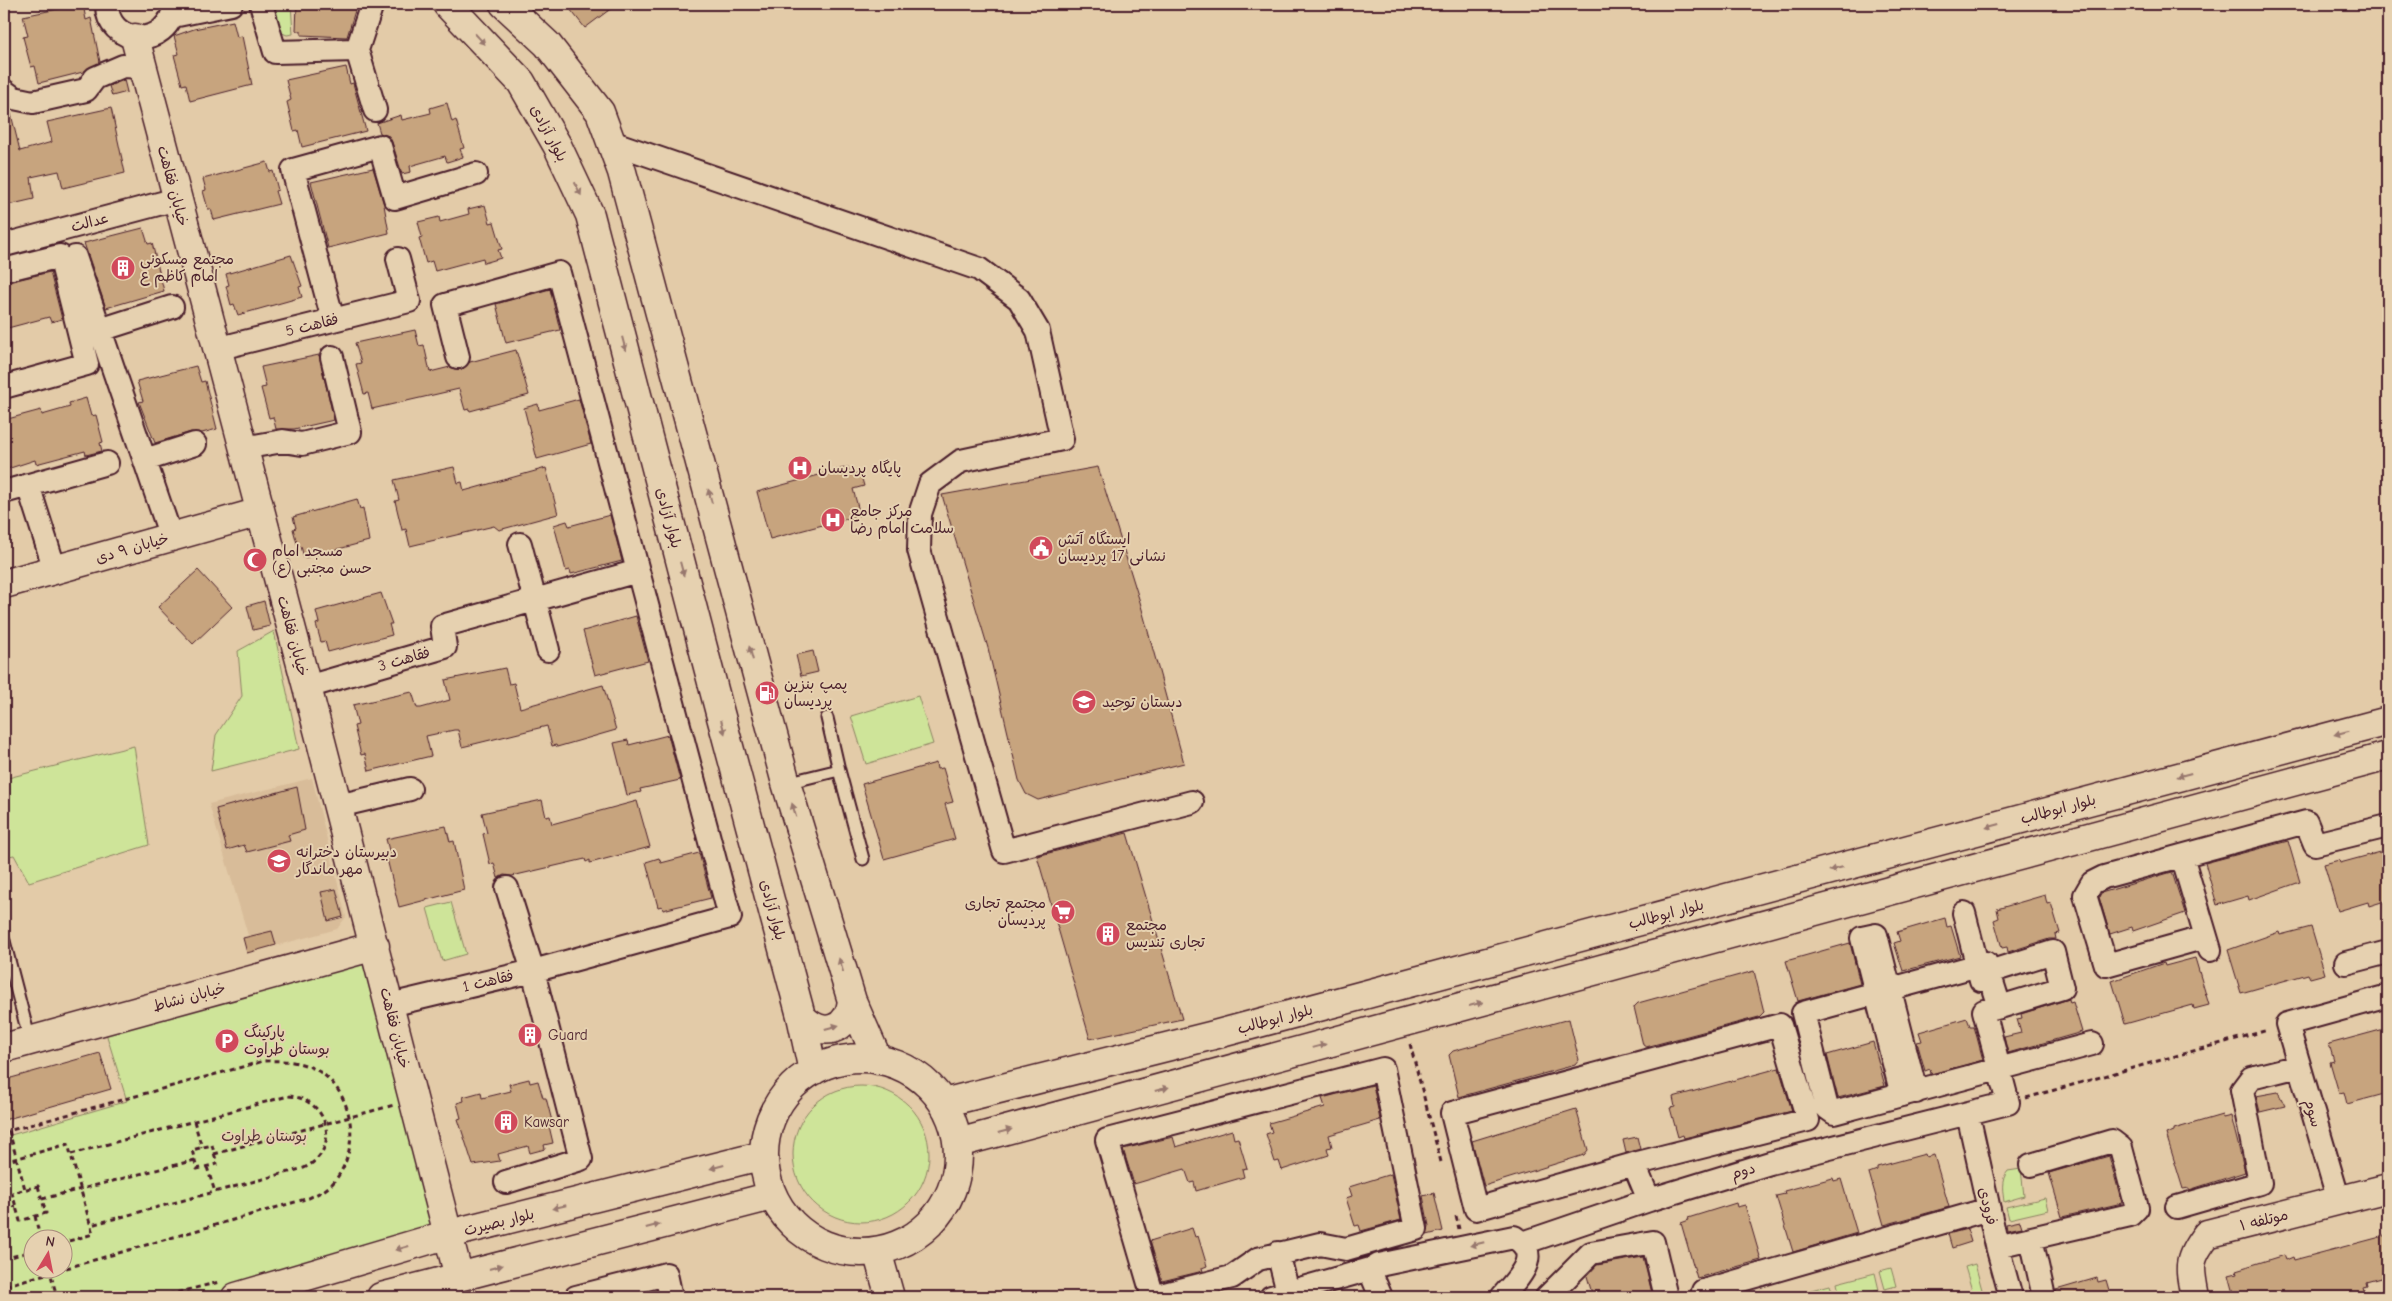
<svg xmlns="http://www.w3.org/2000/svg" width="2392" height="1301" viewBox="0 0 2392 1301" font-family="'Comic Neue','Playpen Sans Arabic',sans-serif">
<rect width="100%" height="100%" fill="#e3cba8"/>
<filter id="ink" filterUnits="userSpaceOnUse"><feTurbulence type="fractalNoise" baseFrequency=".02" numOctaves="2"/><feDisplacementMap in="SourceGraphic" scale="10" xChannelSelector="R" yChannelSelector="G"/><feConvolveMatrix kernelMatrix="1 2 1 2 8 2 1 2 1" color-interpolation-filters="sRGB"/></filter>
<g filter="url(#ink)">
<path fill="#d8bc99" d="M312,778L346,917L337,929L253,952L209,804Z"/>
<path fill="#cee499" stroke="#8c8262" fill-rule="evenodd" d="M272,4H291L293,34L287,35L280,32Z
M274,631L299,749L211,771L216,735L242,696L238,651Z
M918,696L933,744L866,764L851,716Z
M134,746L149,845L29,882L14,855L4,857V779Z
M451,902L466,954L442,961L427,908Z
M363,964L439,1232L208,1297H4V1137L127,1101L106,1033ZM32,1238H62V1268H32Z
M793 1154a68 68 0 1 1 136 0a68 68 0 1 1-136 0Z
M2021,1169L2024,1196L2004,1202C2003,1192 2000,1180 2008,1171Z
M2045,1198L2048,1210L2009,1219L2006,1207Z
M1975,1264L1984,1297H1974L1965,1267Z
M1891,1268L1896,1286L1885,1289L1880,1271Z
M1875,1273L1879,1290L1851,1297H1840L1837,1283Z
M1830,1285L1834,1297H1793L1792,1295Z"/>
<path fill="#c7a47e" stroke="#4a1f2b" d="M83,4L86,20L91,18L100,62L83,72L39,83L35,66L31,67L23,37L28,36L23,16Z
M297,4H357L347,37L301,35V31H296Z
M566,4H617L585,28Z
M233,21L237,37L242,36L252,85L190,101L186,84L182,85L174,55L179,54L174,36L194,29Z
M346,67L350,84L353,83L366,131L302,147L298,130L294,131L287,102L291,100L286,80Z
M124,80L127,92L112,96L109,86Z
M447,103L452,122L456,120L464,148L460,149L463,157L447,162L445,156L410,166L411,172L402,174L392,142L389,136L380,133L377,123L401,115L402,120L431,113L430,108Z
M111,108L125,173L63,188L59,171L31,177L34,199L4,206V110H10L20,151L52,142L47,122Z
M267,162L270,172L273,171L278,190L275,191L279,204L214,220L211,209H208L203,191L206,190L203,179Z
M373,168L384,205L389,233L328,248L311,182Z
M485,205L490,223L494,222L502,249L498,250L501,258L484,263L483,258L435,271L432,261L426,263L419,238L422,237L418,222L439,217L440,222L469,214L468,209Z
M143,228L148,244L152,243L164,291L106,308L84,243Z
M291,255L302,286L299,287L302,297L238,315L234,304L231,305L226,286L229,285L226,274Z
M50,272L62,319L51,322L49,317L4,329V283Z
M550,289L560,330L506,343L496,304Z
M415,330L419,346L424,345L430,372L450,367L462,370L470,362L516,350L529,395L470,411L469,409L465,410L459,389L372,409L368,393L364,394L356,364L361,363L355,343Z
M319,355L334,420L294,429H276L273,417L269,418L261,388L266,387L261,367Z
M196,366L201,382L205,381L217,429L202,433L191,432L155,443L139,402L143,401L137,381Z
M86,398L91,416L96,415L103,442L100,443L102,451L86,455L85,451L36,464L35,460L4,470V420L41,410L42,415L70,407L69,403Z
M579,399L591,444L537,459L524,408L538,404L539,410Z
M454,467L458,483L462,482L464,491L546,468L558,514L499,530L494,526L410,546L406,529L402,530L395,501L399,500L394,480Z
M848,467L850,475L860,472L864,486L853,489L860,515L770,539L757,492Z
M1098,467L1140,602L1184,763L1038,800L1026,794L1019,780L988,648L942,495Z
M357,499L360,509L363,508L369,541L304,558L301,546L298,547L293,529L296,528L293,517Z
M610,515L622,561L571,574L570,570L566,571L554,525L567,521L569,526Z
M198,570L232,607L193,644L158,607Z
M381,593L392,624H389L392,635L328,652L325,641L321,642L316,624L319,623L316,611Z
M264,601L270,626L253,630L247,606Z
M636,616L648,661L595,675L583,631Z
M813,651L818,672L801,676L796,655Z
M505,668L509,684L514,683L520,708L603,685L616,730L557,747L556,745L552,746L547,726L462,747L458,730H454L426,736L431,756L369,771L365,754L361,755L354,726L358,725L353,705L412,692L417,708H421L450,700L445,680Z
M668,735L680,780L640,789L641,792L627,795L614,743L628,740L629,745Z
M936,763L937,769L943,768L953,802L945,804L955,839L884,859L862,784Z
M297,787L305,830L288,835L290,841L247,852L244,845L227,850L216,809Z
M542,800L546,817L550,816L552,824L637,801L650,847L590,863V860L586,862L585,859L512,876L504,875L498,878L494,863L490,864L483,834L487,833L482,813Z
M446,826L450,842L454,841L464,890L399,907L387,859L391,858L386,839Z
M1127,833L1182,1019L1090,1039L1037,856Z
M2288,841L2300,882L2249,900L2248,896L2217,905L2205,863Z
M2388,850V900L2369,906L2368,902L2338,911L2324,864L2339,860L2340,863Z
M699,853L711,898L663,910L662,906L658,907L646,862L659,858L661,863Z
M2172,872L2185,913L2133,931L2132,927L2110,934L2099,897L2101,893Z
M336,889L343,917L328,921L321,892Z
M2045,895L2047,904L2051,903L2060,933L2055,934L2056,939H2049L2008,952L2007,947L2002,948L1994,920L1999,918L1997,909Z
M1945,918L1947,927L1951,926L1960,956L1903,971L1894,943L1900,941L1897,932Z
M2311,927L2325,974L2310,978L2308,974L2241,993L2228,950L2279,932L2280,935Z
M272,931L276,945L247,953L243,938Z
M1850,943L1860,984L1798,1001L1786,961Z
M2195,958L2209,1005L2194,1009L2193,1005L2125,1024L2112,981L2164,963L2165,966Z
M1754,971L1764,1012L1759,1017L1646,1047L1643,1045L1634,1007L1638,1003Z
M2069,999L2070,1003L2073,1002L2082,1032L2008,1053L2004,1037L2021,1033L2017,1019L2022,1018L2021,1014Z
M1967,1018L1970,1026H1974L1983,1060L1931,1074L1930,1069L1925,1071L1917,1042L1922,1041L1919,1032Z
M1569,1019L1579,1060L1575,1065L1459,1097L1449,1055L1453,1051Z
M533,1026L537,1041L525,1044L521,1029Z
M2388,1028V1093L2347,1104L2344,1092L2339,1093L2334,1076L2330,1062L2334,1061L2329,1044Z
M1873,1042L1885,1086L1838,1098L1827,1055Z
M100,1053L111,1089L4,1120V1080Z
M1779,1068L1792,1111L1684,1138L1683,1135L1678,1137L1670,1108L1675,1107L1673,1097Z
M529,1079L530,1083L538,1081L543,1098H546L553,1125L549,1126L553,1143L544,1145L545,1149L530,1153L528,1146L498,1154L500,1161L473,1165L458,1119L461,1118L457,1103L464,1101L463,1097L481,1092L482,1098L511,1091L509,1084Z
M1373,1085L1380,1120L1329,1135L1332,1147L1327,1148L1329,1155L1282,1170L1279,1161L1275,1162L1266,1134L1272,1132L1269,1123L1325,1107L1322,1098Z
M2278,1092L2285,1106L2260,1112L2256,1096Z
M1576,1109L1588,1150L1584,1155L1484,1186L1472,1141Z
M2222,1115L2223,1118L2231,1116L2245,1172L2189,1190V1188L2183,1189L2166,1134L2174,1131V1129Z
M1232,1130L1234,1139L1238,1138L1247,1168L1242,1169L1244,1177L1196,1191L1194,1182L1190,1183L1185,1169L1134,1184L1123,1149L1173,1137L1176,1147Z
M1637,1137L1640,1149L1626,1153L1623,1140Z
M1925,1154L1926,1157L1934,1155L1949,1207L1884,1225L1869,1173L1877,1170V1167Z
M2109,1156L2122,1203L2062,1217L2049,1173Z
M1391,1174L1401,1220L1361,1231L1359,1225L1355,1226L1346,1198L1352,1196L1349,1187Z
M1833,1178L1834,1181L1841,1179L1857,1233L1793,1252L1776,1196L1785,1194L1784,1191Z
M1434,1193L1443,1231L1427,1235L1429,1226L1423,1196Z
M1736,1203L1737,1207L1745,1205L1761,1260L1697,1278L1681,1223L1689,1220L1688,1218Z
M2020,1221L2022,1227L2007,1230L2006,1224Z
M1192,1228L1195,1237L1198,1236L1207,1266L1202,1268L1203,1271L1162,1281L1150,1241Z
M1967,1229L1971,1242L1952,1248L1948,1234Z
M2388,1235V1276L2366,1282L2367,1286L2363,1287L2366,1297H2235L2229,1275L2237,1273L2236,1270L2284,1255L2286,1260L2293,1257L2294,1260Z
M1643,1257L1653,1297H1593L1587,1276L1597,1265Z
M2097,1278L2098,1282L2106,1280L2111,1297H2057L2056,1290Z"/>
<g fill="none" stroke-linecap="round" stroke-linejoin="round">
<defs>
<path id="lane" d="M839,770L863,859
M786,783L839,770L827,718
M4,941L30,1041"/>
<path id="street" d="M107,4C106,45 168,52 175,4
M261,4L275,52L357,50L375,110
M173,16L231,4
M357,50L372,4
M4,91L14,98L33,102L86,90L95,78L123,66L142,67
M611,142L979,269L1019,299L1038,331L1062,439L961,461L930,484L920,514L919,550L1004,851L1192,802
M4,245L177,199
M75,257L171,537
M4,270L60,256L87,364L4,387
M333,320L293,170L380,146L395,198L476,174
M100,330L172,307
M216,349L409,301L398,259
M243,448L283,441L302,444L350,432L332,357
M145,460L195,444
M28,485L55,570
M4,492L107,463
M520,544L548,650
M307,687L445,647L442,626L638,571L559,273L445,305L458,357
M338,806L410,789
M2182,856L2210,950
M507,888L533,971L730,917L638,571
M1964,913L1981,980
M2206,937L2106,965L2085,895L2092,883L2104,877L2306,822L2315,844L2388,826
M2346,963L2388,952
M1989,972L2053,952L2062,988L2000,1007
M390,1005L533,971L581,1159L506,1182
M1780,1025L1808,1120L1634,1164L1476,1209L1452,1113Z
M1383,1069L1416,1229L1346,1249L1320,1244L1258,1259L1232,1277L1153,1297L1107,1140Z
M1902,1095L1862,938L1876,935L1916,1092
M1968,1114L1997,1246L2011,1297
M1634,1164L1649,1200
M2339,1201L2287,1024L2388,996
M2177,1207L2260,1183L2242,1090L2251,1078L2299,1066
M2031,1238L2044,1297
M1523,1243L1649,1200L1770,1163L2008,1103L1984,1011L2000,1007L1986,963L1803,1013L1827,1108L1834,1113L2092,1044
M1997,1246L2130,1215L2137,1208L2121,1148L2112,1141L2031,1165
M1278,1253L1288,1292
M1703,1291L1989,1209
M576,1297L666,1274L671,1297
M1271,1297L1374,1268
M1381,1297L1373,1278L1374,1268L1379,1265L1514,1237C1544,1255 1517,1279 1502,1297
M1547,1297L1591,1253L1653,1242L1666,1297"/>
<path id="secondary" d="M447,4L521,82L557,145L590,215L720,713L801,1016L813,1071
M504,4L547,44L600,112L622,172L786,783L852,1001L878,1060
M135,38L307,687L459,1277
M4,584L260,512
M801,1016C821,1039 848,1032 852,1001
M4,1048L375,946
M764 1155a97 97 0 1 1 194 0a97 97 0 1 1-194 0Z
M943,1103L1214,1035L2388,721
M958,1143L2388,756
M877,1251L890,1297
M236,1297L449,1234L764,1155
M381,1297L772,1196
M2195,1297C2189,1266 2187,1260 2207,1234L2388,1188"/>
</defs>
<use href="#lane" stroke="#4a1f2b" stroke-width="15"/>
<use href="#street" stroke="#4a1f2b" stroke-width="26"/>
<use href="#secondary" stroke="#4a1f2b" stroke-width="31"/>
<path stroke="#4a1f2b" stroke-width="3" stroke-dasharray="5 4" stroke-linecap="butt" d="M1410,1044L1441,1162
M2026,1098L2268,1030
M194,1121L202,1148
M9,1131L25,1189
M4,1132L264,1061C284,1060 302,1061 320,1072C356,1096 361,1152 332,1184C325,1191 317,1194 309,1198L4,1286
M212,1145L217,1164L197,1169L192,1150Z
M71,1154L288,1096C329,1098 342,1150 304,1168L91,1225
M214,1154L394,1105
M4,1162L68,1144L93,1234L62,1243
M207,1167L215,1192
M38,1186L46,1213L20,1221L12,1193Z
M42,1199L195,1160
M4,1209L16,1206
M35,1216L40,1238
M1456,1216L1459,1229
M4,1259L32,1251
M49,1268L57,1297
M160,1297L219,1282"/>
<use href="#lane" stroke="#e6d1b0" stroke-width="11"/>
<use href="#street" stroke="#e6d1b0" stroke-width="22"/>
<use href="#secondary" stroke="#e6d1b0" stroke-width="28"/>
</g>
<defs><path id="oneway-solid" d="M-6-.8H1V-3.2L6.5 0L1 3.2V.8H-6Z" transform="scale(1.25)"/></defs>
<g fill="#98786e">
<use href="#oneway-solid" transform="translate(480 39) rotate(47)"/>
<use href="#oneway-solid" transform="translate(578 189) rotate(64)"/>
<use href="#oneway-solid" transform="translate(624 344) rotate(75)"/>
<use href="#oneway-solid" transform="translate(710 496) rotate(-105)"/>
<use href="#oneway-solid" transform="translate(682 569) rotate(75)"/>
<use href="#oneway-solid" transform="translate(751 653) rotate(-105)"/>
<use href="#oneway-solid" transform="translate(723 727) rotate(75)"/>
<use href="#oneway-solid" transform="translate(2341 733) rotate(165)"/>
<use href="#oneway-solid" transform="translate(2184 775) rotate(165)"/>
<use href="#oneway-solid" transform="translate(794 810) rotate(-107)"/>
<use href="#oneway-solid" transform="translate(1993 826) rotate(165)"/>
<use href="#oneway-solid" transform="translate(1836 869) rotate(165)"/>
<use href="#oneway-solid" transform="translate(841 965) rotate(-107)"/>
<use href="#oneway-solid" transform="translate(1476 1004) rotate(-15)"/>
<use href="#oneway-solid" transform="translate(832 1027) rotate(-15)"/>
<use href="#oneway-solid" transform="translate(1319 1046) rotate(-15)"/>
<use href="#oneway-solid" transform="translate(1162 1089) rotate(-15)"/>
<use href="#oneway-solid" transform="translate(1005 1131) rotate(-15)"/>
<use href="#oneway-solid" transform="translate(717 1167) rotate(165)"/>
<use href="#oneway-solid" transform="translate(559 1207) rotate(166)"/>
<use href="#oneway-solid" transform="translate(653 1226) rotate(-15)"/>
<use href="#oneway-solid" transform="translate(1477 1244) rotate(166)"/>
<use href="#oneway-solid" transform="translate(402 1248) rotate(164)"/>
<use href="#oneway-solid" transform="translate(496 1267) rotate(-15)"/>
</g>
</g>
<defs>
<symbol id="building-disc" viewBox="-11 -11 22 22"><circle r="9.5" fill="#d1495b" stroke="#e6d1b0"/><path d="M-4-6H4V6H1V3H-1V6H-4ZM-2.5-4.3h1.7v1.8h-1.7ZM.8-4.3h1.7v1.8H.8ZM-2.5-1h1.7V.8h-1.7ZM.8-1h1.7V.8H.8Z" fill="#fff"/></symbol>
<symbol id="hospital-disc" viewBox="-11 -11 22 22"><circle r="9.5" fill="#d1495b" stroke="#e6d1b0"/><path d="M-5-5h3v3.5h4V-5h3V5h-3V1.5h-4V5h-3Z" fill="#fff"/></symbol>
<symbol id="civic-disc" viewBox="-11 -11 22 22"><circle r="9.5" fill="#d1495b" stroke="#e6d1b0"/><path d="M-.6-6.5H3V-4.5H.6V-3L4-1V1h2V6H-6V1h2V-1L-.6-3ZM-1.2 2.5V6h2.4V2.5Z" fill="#fff"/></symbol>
<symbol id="mosque-disc" viewBox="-11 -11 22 22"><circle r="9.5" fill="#d1495b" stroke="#e6d1b0"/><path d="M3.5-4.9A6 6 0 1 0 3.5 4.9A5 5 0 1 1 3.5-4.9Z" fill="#fff"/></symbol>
<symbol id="fuel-disc" viewBox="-11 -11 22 22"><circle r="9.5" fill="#d1495b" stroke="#e6d1b0"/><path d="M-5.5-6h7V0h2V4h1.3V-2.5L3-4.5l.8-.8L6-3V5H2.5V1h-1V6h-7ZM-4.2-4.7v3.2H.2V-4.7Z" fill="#fff"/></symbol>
<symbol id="school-disc" viewBox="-11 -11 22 22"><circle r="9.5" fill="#d1495b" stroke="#e6d1b0"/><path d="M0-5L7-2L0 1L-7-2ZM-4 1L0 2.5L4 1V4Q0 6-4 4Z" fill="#fff"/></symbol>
<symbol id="supermarket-disc" viewBox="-11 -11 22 22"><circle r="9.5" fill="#d1495b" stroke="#e6d1b0"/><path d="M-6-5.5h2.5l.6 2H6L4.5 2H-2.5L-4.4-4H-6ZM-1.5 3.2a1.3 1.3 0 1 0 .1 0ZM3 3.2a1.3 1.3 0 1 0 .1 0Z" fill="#fff"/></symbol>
<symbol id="parking-disc" viewBox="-11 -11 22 22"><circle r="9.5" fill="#d1495b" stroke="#e6d1b0"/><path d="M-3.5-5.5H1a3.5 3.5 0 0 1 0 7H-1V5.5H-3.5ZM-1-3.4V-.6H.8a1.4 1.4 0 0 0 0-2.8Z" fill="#fff"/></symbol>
</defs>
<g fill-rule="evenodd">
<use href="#building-disc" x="109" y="254" width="28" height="28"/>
<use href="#hospital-disc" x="786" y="454" width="28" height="28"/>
<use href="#hospital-disc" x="819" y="506" width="28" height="28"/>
<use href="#civic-disc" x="1027" y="534" width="28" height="28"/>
<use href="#mosque-disc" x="241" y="546" width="28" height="28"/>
<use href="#fuel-disc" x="753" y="679" width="28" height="28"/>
<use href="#school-disc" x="1070" y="688" width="28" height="28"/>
<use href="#school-disc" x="265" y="847" width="28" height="28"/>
<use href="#supermarket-disc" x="1049" y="898" width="28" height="28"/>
<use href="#building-disc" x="1094" y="920" width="28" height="28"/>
<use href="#building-disc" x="516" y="1021" width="28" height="28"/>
<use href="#parking-disc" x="213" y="1027" width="28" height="28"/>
<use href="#building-disc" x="492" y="1108" width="28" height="28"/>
</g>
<g text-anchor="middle" stroke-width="4" stroke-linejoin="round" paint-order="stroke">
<g font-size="15" fill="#4a1f2b" stroke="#e6d1b0">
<text transform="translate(549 133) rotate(62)" y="5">بلوار آزادی</text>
<text transform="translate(173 186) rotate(75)" y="5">خیابان فقاهت</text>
<text transform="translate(90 222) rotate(-15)" y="5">عدالت</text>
<text transform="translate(312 325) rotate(-14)" y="5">فقاهت 5</text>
<text transform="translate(669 518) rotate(75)" y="5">بلوار آزادی</text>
<text transform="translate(132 548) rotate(-16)" y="5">خیابان ۹ دی</text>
<text transform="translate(293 636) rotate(75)" y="5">خیابان فقاهت</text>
<text transform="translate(404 659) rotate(-16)" y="5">فقاهت 3</text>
<text transform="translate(2058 809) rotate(-15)" y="5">بلوار ابوطالب</text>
<text transform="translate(773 910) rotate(75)" y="5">بلوار آزادی</text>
<text transform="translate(1666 914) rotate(-15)" y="5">بلوار ابوطالب</text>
<text transform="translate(488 981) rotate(-13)" y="5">فقاهت 1</text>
<text transform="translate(189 997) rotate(-15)" y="5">خیابان نشاط</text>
<text transform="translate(1275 1019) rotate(-15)" y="5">بلوار ابوطالب</text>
<text transform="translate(395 1028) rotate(76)" y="5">خیابان فقاهت</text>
<text transform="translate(2313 1113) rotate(74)" y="5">سوم</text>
<text transform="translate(1743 1171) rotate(-17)" y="5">دوم</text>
<text transform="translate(1988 1206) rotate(77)" y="5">فرودی</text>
<text transform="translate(2264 1220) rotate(-14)" y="5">موتلفه ۱</text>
<text transform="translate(499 1222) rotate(-14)" y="5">بلوار بصیرت</text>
</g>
<g font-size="15" fill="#4a1f2b" stroke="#e6d1b0" text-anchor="start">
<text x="140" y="264">مجتمع مسکونی<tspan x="140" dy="17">امام کاظم ع</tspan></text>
<text x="818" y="473">پایگاه پردیسان</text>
<text x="850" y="516">مرکز جامع<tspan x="850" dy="17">سلامت امام رضا</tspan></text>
<text x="1058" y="544">ایستگاه آتش<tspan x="1058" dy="17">نشانی 17 پردیسان</tspan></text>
<text x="272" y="556">مسجد امام<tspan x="272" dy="17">حسن مجتبی (ع)</tspan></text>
<text x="784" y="689">پمپ بنزین<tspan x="784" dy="17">پردیسان</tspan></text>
<text x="1102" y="707">دبستان توحید</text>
<text x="296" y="857">دبیرستان دخترانه<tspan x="296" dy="17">مهر ماندگار</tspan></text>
<text x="1046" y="908" text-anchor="end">مجتمع تجاری<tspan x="1046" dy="17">پردیسان</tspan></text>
<text x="1126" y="930">مجتمع<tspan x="1126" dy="17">تجاری تندیس</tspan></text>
<text x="244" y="1037">پارکینگ<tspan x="244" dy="17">بوستان طراوت</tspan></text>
<text x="548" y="1040">Guard</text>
<text x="524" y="1127">Kawsar</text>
</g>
<g font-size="15" fill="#573336" stroke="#e6d1b0">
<text x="264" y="1141">بوستان طراوت</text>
</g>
</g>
<rect width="2392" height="1301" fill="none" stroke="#e6d1b0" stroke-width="20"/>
<rect x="10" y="10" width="2372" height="1281" fill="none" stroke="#4a1f2b" stroke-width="2" filter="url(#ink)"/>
<g transform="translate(48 1254) rotate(10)"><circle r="24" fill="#e6d1b0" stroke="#a88a7b"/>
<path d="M0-4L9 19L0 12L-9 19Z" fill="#d1495b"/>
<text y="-8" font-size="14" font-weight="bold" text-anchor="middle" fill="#4a1f2b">N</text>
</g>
</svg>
